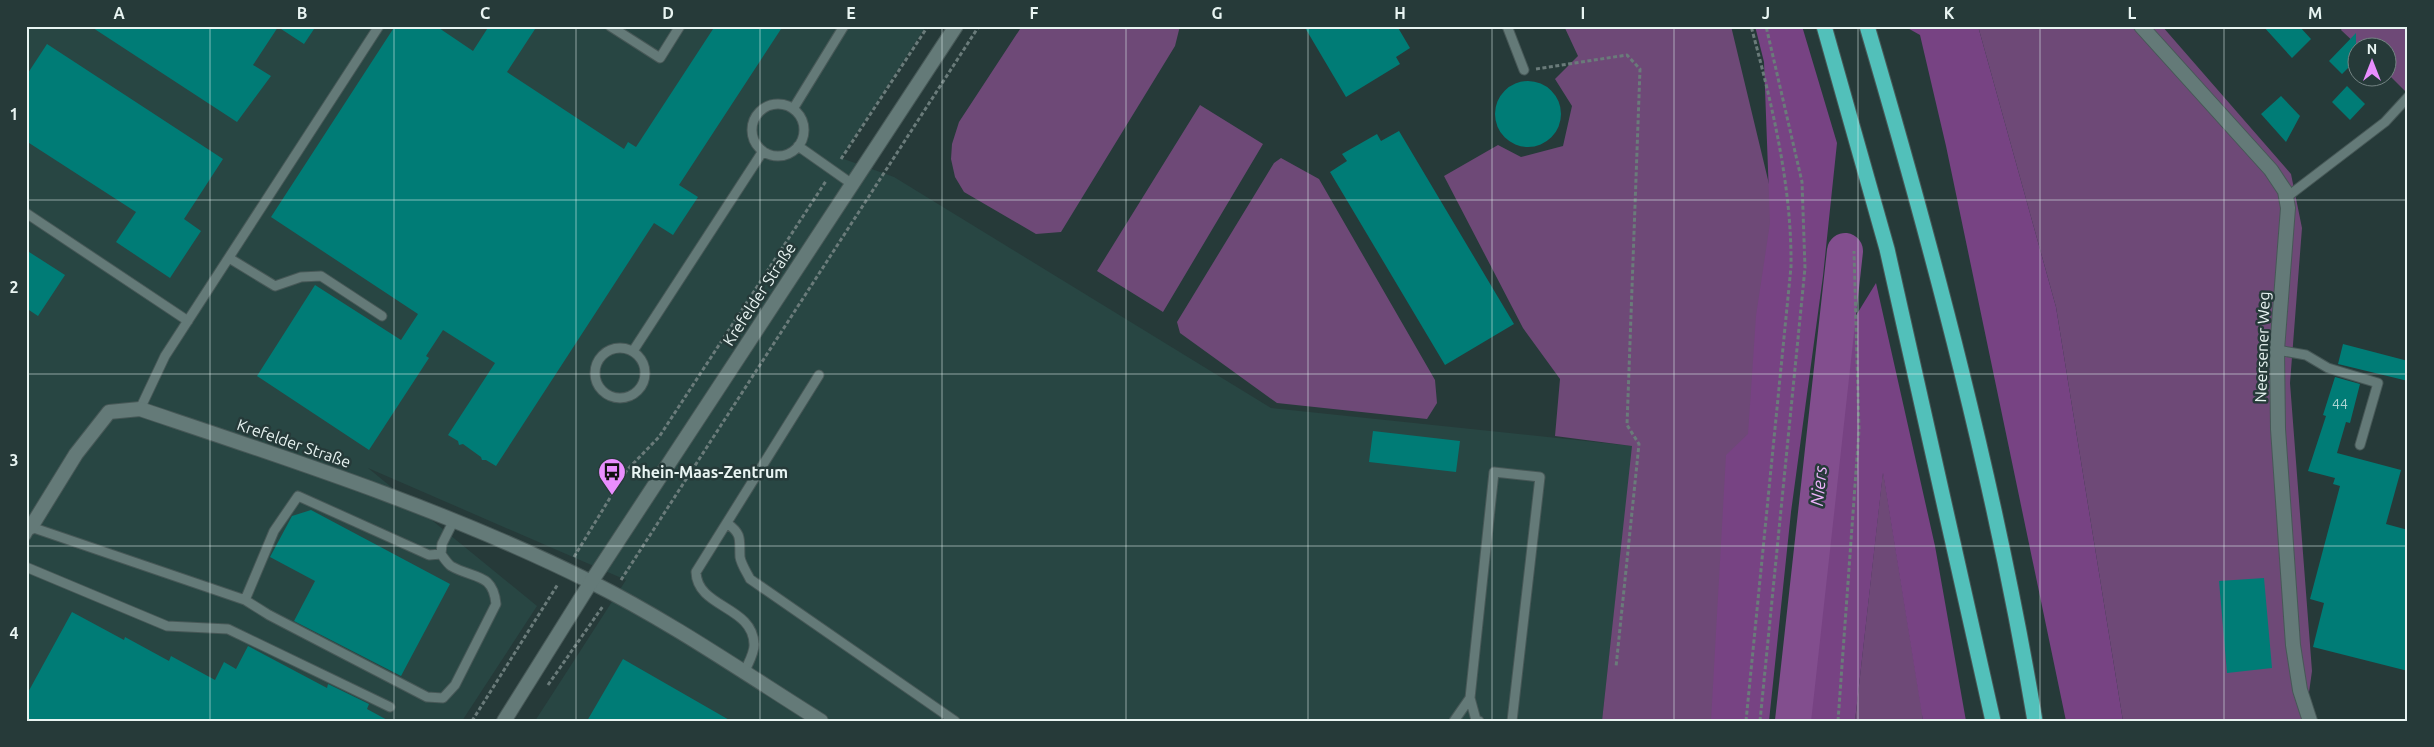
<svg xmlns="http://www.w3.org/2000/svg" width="2434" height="747" viewBox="0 0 2434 747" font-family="Ubuntu,sans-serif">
<rect width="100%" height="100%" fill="#263a39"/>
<path fill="#284643" d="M26,26H926L841,158L894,177L1271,408L1633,446L1602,721H535L626,580L368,468L537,606L462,721H26Z"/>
<path fill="#6e4977" d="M1022,26H1180L1175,46L1061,232L1036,234L964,192L955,177L951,159L952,144L959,122Z
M1564,26H1731L1782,238L1724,721H1602L1632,446L1555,436L1560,379L1523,328L1444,176L1498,145L1521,157L1563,146L1572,106L1555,79L1578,56Z
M1978,26H2162L2291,174L2302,228L2290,383L2312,671L2305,721H2123L2056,307Z
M2343,26H2408V87L2405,91L2387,73L2386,48L2359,47L2341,30Z
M1200,105L1263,144L1163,312L1097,271Z
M1281,158L1319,179L1435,380L1437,403L1427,419L1277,403L1180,333L1177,322L1274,163Z
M1883,471L1922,711L1923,721H1855Z"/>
<path fill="#774383" d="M1755,26H1802L1837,143L1823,276L1791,512L1769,721H1711L1726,455L1748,434L1756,316L1770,223L1764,62Z
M1904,26H1978L2056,307L2123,721H2066L1946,146L1920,35Z
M1876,283L1935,546L1966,721H1923L1883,473L1855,721H1801L1826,482L1852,322Z"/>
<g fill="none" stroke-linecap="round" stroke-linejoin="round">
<path stroke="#824e8e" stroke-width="36" d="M1793,721L1845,251"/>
</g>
<path fill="#007c76" d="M90,26H316L304,44L278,27L253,65L271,76L237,122Z
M395,26H436L473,51L489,26H537L507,72L624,149L628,142L636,147L715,26H783L679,185L698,197L673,235L654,223L496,466L486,460H482L481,457L463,444L459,445L458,441L448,435L495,363L443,330L426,356L429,358L369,450L257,376L315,285L401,340L418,314L271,217Z
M1304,26H1397L1410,48L1396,57L1400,64L1346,97Z
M2263,26H2299L2311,39L2292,58Z
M2356,33V60L2342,74L2329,61Z
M47,44L223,159L184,219L201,231L170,278L116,242L136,212L26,141V76Z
M1495 114a33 33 0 1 1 66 0a33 33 0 1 1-66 0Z
M2347,86L2365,104L2350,120L2332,102Z
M2281,96L2300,116L2286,142L2261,114Z
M1399,131L1514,324L1445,365L1330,172L1347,161L1342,154L1377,134L1381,141Z
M26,250L65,275L38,316L26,308Z
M2343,344L2408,361V381L2338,364Z
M2335,377L2360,384L2350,423L2346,422L2337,453L2401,470L2386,524L2408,530V671L2313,647L2324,603L2310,599L2340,486L2333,484L2335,478L2308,471L2326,416L2323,415Z
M1373,431L1460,441L1456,472L1369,462Z
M311,510L450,584L401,676L294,621L315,581L270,557L292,516Z
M2264,578L2272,668L2227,673L2219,581Z
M72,612L124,640L125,637L169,661L171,656L215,680L224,662L236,669L248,646L327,688L328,684L369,704L367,709L389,721H26V696Z
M623,659L731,721H587Z"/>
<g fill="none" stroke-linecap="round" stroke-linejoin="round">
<defs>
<path id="service" d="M610,26L660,58L680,26
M1507,26L1524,70
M752 130a26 26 0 1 1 52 0a26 26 0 1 1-52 0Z
M793,109L844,26
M798,146L852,184
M2287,197L2385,122L2408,97
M26,213L188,321
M229,258L275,286L301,277L321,276L382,316
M595 373a25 25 0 1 1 50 0a25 25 0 1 1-50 0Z
M2277,350L2306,355L2328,368L2378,383L2360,445
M633,351L763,151
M140,409L165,356L379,26
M727,523C743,535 739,539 740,557C741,564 747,573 750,579L955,721
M26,536L31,527L245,600L269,615L427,697L443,698L455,685L496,604C493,572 473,579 451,566C447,563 444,558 441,554L442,544L453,522
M26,567L167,626L228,629L390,707
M245,600L274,531L298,496L429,555L441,554
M744,673C747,665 755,653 754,644C753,606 697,608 696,572L819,375
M1470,698L1476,720L1479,721
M1454,721L1470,698L1494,472L1540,477L1512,721"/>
<path id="minor" d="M2141,26L2271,170L2285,191L2288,208L2277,350L2278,429L2293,645L2300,690L2310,721
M31,527L76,454L109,412L140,409C292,460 447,510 591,582C671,622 746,674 821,721"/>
<path id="tertiary" d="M504,721L591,582L956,26"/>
<path id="motorway" d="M1824,26L1887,249L1993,721
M1867,26C1934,253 1996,488 2035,721"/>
</defs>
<use href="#service" stroke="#475857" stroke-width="11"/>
<use href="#minor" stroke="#475857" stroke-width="16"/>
<use href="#tertiary" stroke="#475857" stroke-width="16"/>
<use href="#motorway" stroke="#475857" stroke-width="17"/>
<path stroke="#6a7b7a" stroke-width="3" stroke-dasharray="4 2.5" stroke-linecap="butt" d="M1536,69L1627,55L1640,69L1627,425L1639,444L1616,667
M841,159L928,26
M574,557L627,470L659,437L826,181
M621,580L979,26
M548,685L603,606
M472,721L558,584
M1746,721L1791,267C1792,186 1772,104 1751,26
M1760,721L1805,268L1802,182L1766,26
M1838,721L1859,430L1854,251"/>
<use href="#service" stroke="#647a78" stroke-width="9"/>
<use href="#minor" stroke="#647a78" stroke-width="14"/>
<use href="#tertiary" stroke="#647a78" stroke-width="14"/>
<use href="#motorway" stroke="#52c0ba" stroke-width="15"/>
</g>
<path fill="none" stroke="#e8f4f2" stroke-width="1" stroke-opacity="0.55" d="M210,26V721M394,26V721M576,26V721M760,26V721M942,26V721M1126,26V721M1308,26V721M1492,26V721M1674,26V721M1858,26V721M2040,26V721M2224,26V721M26,200H2408M26,374H2408M26,546H2408"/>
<defs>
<symbol id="bus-pin" viewBox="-11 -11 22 30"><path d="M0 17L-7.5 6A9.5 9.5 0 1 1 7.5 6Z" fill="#e98efe" stroke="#263a39"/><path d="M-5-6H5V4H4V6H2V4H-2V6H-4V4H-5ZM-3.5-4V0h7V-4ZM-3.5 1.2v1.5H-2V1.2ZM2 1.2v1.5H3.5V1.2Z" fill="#111"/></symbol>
</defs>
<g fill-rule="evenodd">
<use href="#bus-pin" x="596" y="456" width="32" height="43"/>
</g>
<g text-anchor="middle" stroke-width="5" stroke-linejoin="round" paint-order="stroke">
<g font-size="14" fill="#aed6d3">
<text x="2340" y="409">44</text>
</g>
<g font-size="16" fill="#e8f4f2" stroke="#263a39">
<text transform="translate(759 294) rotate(-57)" y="6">Krefelder Straße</text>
<text transform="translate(2262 347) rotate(-88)" y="6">Neersener Weg</text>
<text transform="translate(294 443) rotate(19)" y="6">Krefelder Straße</text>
</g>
<g font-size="16" font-weight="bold" fill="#e8f4f2" stroke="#263a39" text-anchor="start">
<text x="631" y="478">Rhein-Maas-Zentrum</text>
</g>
<g font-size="18" font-style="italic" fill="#ecb2fa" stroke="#263a39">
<text transform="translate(1819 486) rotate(-84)" y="6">Niers</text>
</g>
</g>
<rect width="2434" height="747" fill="none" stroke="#263a39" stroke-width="55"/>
<g transform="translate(2372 62)"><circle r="24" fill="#263a39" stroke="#748483"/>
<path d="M0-4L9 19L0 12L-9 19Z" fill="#e98efe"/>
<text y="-8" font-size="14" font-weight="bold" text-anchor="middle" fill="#e8f4f2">N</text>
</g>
<rect x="28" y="28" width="2378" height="692" fill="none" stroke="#e8f4f2" stroke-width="2"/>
<g font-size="16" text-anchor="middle" font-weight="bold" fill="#e8f4f2">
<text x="119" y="19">A</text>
<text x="302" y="19">B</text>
<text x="485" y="19">C</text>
<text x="668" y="19">D</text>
<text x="851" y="19">E</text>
<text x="1034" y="19">F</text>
<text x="1217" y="19">G</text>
<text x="1400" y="19">H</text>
<text x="1583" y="19">I</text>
<text x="1766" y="19">J</text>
<text x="1949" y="19">K</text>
<text x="2132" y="19">L</text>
<text x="2315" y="19">M</text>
<text x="14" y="120">1</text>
<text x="14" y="293">2</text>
<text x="14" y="466">3</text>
<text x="14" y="639">4</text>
</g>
</svg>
